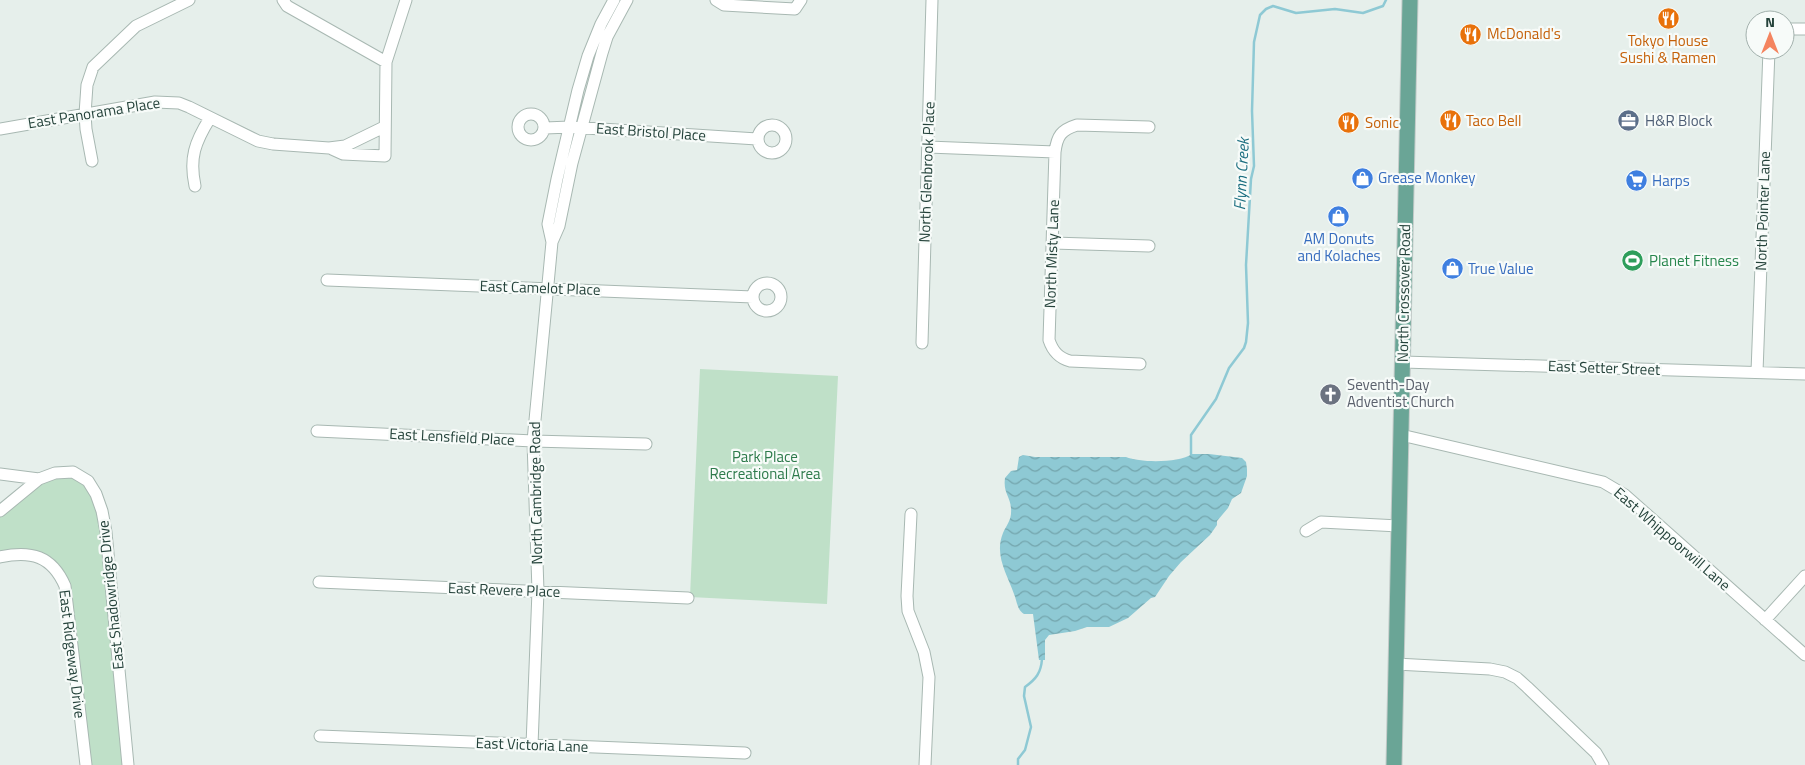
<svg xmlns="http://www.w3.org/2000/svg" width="1805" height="765" viewBox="0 0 1805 765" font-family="'Titillium Web',sans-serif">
<defs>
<pattern id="water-waves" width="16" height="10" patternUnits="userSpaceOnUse" patternTransform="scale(1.25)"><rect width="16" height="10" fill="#8ec9d4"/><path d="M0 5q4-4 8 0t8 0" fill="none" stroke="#74a5ad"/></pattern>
</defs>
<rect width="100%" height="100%" fill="#e6efeb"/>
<path fill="#bfe0c8" d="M700,369L838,376L827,604L690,597Z
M73,472L96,494L128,765H86L65,586L36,556L0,557V511L39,479Z"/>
<path fill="url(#water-waves)" d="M1192,454H1209L1242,458L1246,462L1247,469V476L1241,493L1232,499L1228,508L1217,521V525L1210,535L1181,562L1169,576L1155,597L1151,598L1128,618L1109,627H1087L1075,631L1049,635L1045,640V660H1039L1033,614H1024C1017,610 1017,601 1014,594C1007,574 994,555 1003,533C1007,524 1012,520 1011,508C1010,496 1003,493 1005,478L1011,471L1017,470L1019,457L1023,455L1035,457H1126C1141,463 1179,463 1192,454Z"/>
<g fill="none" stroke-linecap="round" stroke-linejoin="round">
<path stroke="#8ec9d4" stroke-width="2.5" d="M1191,454V435L1216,399L1229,368L1244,348L1246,342L1248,323L1246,265L1251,179L1254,166L1252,111L1254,42L1260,15L1266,9L1273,6L1296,13L1335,9L1363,13L1383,6L1386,0
M1018,765V759L1025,750L1031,727L1024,696L1025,687C1036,679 1041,673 1042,659"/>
<defs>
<path id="street" d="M283,0L287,6L386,62
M716,0L724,5L795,9L801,0
M1785,29H1805
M518 127a13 13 0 1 1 26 0a13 13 0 1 1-26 0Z
M758 139a14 14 0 1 1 28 0a14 14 0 1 1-28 0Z
M545,128L570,127L757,139
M0,129L155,102L179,103L189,107L258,141L273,144L329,148L345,146L384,127
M928,147L1055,152
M332,149L343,154L385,156L386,62L406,0
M92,161L86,129L85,114L87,85L93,67L136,26L189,0
M195,186C189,158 195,142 210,118
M552,242L559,226L572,163L602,53L607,37L627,0
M1053,243L1149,246
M327,280L753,297
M753 297a14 14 0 1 1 28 0a14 14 0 1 1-28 0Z
M922,343L932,0
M1403,362L1805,374
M1140,364L1070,361C1059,358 1053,352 1049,340L1055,152C1057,136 1061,130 1077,125L1149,127
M1757,372L1769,50
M317,431L533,441L646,444
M1401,435L1603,482L1625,495L1805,655
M0,474L39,479
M0,511L39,479L55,473L73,472L88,481L96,494L102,511L106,532L128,765
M911,514L907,596L908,611L924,652L929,677L925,765
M1306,531L1321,522L1399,526
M0,557C31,550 52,556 65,586L86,765
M319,582L688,598
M1765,620L1805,576
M1396,664L1490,669L1505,672L1517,678L1527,687L1596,753L1603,765
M320,736L745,753
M532,745L538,591L533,441L552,242L548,224L557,179L578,90L588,56L601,24L614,0"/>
<path id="primary" d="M1394,765L1410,0"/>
</defs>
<use href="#street" stroke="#a8b8b2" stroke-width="13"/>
<use href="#primary" stroke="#c2cac8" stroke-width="17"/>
<use href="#street" stroke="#fff" stroke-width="11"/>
<use href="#primary" stroke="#6aa596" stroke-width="15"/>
</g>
<defs>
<symbol id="restaurant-disc" viewBox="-11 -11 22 22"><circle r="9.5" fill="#e8710a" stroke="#f7fbf9"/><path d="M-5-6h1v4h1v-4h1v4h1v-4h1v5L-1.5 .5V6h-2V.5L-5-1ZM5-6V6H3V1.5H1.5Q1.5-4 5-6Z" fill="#fff"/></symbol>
<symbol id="office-disc" viewBox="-11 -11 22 22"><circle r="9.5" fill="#5c6f8a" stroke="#f7fbf9"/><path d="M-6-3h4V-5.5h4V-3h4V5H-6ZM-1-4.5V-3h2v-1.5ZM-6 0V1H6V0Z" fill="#fff"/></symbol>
<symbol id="shop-disc" viewBox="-11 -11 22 22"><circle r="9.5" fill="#3f7fe0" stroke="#f7fbf9"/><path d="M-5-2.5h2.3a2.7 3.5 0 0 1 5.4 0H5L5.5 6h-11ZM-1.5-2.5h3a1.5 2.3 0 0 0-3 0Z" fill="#fff"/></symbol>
<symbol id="supermarket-disc" viewBox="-11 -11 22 22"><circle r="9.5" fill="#3f7fe0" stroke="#f7fbf9"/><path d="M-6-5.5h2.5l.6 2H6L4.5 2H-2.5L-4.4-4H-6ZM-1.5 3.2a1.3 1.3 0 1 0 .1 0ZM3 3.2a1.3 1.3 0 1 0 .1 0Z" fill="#fff"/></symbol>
<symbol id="stadium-disc" viewBox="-11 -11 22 22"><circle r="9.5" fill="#2e9e5b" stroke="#f7fbf9"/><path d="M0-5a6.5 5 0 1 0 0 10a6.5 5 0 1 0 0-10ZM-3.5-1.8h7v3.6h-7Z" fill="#fff"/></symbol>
<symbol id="church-disc" viewBox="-11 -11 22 22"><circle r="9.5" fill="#6b7280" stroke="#f7fbf9"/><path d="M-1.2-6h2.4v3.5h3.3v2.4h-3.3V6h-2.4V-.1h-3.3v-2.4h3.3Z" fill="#fff"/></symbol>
</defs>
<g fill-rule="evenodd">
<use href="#restaurant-disc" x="1656" y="6" width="25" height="25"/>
<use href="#restaurant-disc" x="1458" y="22" width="25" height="25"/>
<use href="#restaurant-disc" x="1438" y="108" width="25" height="25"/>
<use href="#office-disc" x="1616" y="108" width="25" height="25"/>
<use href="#restaurant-disc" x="1336" y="110" width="25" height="25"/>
<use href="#shop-disc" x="1350" y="166" width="25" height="25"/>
<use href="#supermarket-disc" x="1624" y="168" width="25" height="25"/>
<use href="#shop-disc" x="1326" y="204" width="25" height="25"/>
<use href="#stadium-disc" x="1620" y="248" width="25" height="25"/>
<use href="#shop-disc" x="1440" y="256" width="25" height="25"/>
<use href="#church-disc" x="1318" y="382" width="25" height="25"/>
</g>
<g text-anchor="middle" stroke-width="4.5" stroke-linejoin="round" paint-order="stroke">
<g font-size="15" fill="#c56008" stroke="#f7fbf9" text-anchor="start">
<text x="1487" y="39">McDonald's</text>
<text x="1668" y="46" text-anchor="middle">Tokyo House<tspan x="1668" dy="17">Sushi &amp; Ramen</tspan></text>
<text x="1466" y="126">Taco Bell</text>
<text x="1365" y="128">Sonic</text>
</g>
<g font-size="15" fill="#24423a" stroke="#f7fbf9">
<text transform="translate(94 113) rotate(-9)" y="5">East Panorama Place</text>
<text transform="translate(651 132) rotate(4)" y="5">East Bristol Place</text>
<text transform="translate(927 172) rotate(-88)" y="5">North Glenbrook Place</text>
<text transform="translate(1763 211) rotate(-88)" y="5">North Pointer Lane</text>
<text transform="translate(1052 254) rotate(-88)" y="5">North Misty Lane</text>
<text transform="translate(540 288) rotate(2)" y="5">East Camelot Place</text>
<text transform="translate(1404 293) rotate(-89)" y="5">North Crossover Road</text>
<text transform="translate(1604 368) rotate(2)" y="5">East Setter Street</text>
<text transform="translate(452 437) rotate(3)" y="5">East Lensfield Place</text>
<text transform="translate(536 493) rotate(-91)" y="5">North Cambridge Road</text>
<text transform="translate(1672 539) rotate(41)" y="5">East Whippoorwill Lane</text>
<text transform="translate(504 590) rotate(2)" y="5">East Revere Place</text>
<text transform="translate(111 595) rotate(-96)" y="5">East Shadowridge Drive</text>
<text transform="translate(72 654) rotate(83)" y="5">East Ridgeway Drive</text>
<text transform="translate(532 745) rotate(2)" y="5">East Victoria Lane</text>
</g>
<g font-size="15" fill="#4e5e75" stroke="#f7fbf9" text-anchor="start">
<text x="1645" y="126">H&amp;R Block</text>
</g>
<g font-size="15" fill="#366cbe" stroke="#f7fbf9" text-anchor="start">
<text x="1378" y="183">Grease Monkey</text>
<text x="1652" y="186">Harps</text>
<text x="1339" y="244" text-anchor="middle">AM Donuts<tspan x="1339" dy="17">and Kolaches</tspan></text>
<text x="1468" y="274">True Value</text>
</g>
<g font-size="15" fill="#27864d" stroke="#f7fbf9" text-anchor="start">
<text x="1649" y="266">Planet Fitness</text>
</g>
<g font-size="15" fill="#5b616d" stroke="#f7fbf9" text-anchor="start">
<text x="1347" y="390">Seventh-Day<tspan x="1347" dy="17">Adventist Church</tspan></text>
</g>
<g font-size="15" fill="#2d7a4b" stroke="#f7fbf9">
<text x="765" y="462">Park Place<tspan x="765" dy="17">Recreational Area</tspan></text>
</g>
<g font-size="16" font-style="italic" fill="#1c6f80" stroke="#f7fbf9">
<text transform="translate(1241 174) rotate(-87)" y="6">Flynn Creek</text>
</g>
</g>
<g transform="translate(1770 35)"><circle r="24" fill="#f7fbf9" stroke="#a3b1ad"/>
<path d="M0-4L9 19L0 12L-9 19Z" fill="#f4845f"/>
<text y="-8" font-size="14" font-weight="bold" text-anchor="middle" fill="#24423a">N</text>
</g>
</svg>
